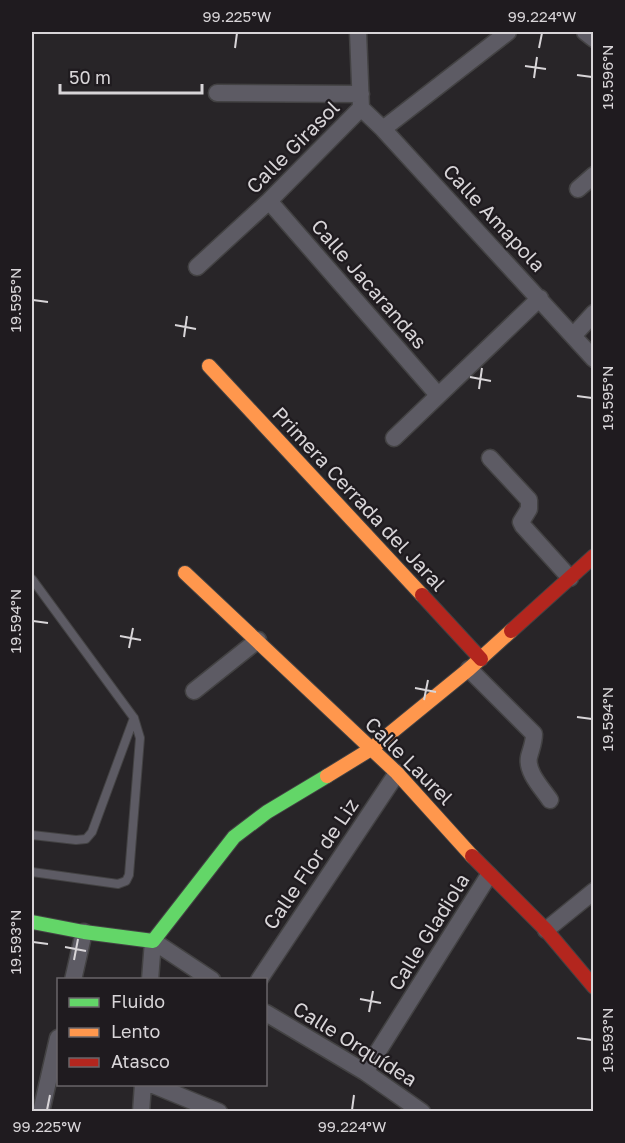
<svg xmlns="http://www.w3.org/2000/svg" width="625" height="1143" viewBox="0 0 625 1143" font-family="'Golos Text',sans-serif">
<rect width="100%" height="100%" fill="#282528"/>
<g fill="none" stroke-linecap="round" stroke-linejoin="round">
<defs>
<path id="lane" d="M32,579L134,718L140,738L129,875L126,881L118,884L32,872
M32,835L76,840L86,839L92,832L134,718"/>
<path id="street" d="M585,32L594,39
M217,93L361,94
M361,108L383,129L594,359
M383,129L508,32
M578,189L594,175
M269,201L438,395
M197,267L269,201L361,108L358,32
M573,336L594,313
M394,438L540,298
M490,458L529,500V509L521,522L523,526L570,578
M469,669L534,734C534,743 531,749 529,757C526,772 542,788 550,800
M194,691L258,640
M546,930L594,891
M73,980L84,932
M150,980L153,941L212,980
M259,980L397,773
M266,1013L365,1072L422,1112
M365,1072L489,875
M151,1084L219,1112
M41,1112L58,1038
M141,1112L143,1084"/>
<path id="fast" d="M32,922L84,932L153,941L234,837L267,812L327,776"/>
<path id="slow" d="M209,366L422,595
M185,573L397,773L472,856
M327,776L371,749L469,669L511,631"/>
<path id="jam" d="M422,595L481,659
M511,631L594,556
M472,856L546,930L594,987"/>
</defs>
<use href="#lane" stroke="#434243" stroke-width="10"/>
<use href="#street" stroke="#434243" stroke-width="19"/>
<use href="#fast" stroke="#434243" stroke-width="16"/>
<use href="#slow" stroke="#434243" stroke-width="16"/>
<use href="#jam" stroke="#434243" stroke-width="16"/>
<use href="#lane" stroke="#5d5b64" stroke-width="8"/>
<use href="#street" stroke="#5d5b64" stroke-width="16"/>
<use href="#fast" stroke="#63d668" stroke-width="14"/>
<use href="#slow" stroke="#ff974d" stroke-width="14"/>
<use href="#jam" stroke="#b3261e" stroke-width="14"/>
</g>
<path fill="none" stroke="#d8d5d8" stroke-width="2" d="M235,48L237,33M539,48L542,33M525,66L546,69M577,75L592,77M534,78L537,57M33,300L48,302M175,325L196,329M184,337L187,316M470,377L491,381M479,389L482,368M577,396L592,398M33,621L48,623M120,636L141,640M129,648L133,628M415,688L436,692M424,700L428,680M577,717L592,719M33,942L48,944M65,947L86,951M74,960L78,939M360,999L381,1003M369,1012L373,991M577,1038L592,1040M47,1110L50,1095M352,1110L354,1095"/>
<g text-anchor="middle" stroke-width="4.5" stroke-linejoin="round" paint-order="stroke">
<g font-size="20" fill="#d8d5d8" stroke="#1f1b1f">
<text transform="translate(293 147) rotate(-45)" y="7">Calle Girasol</text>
<text transform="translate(494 218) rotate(47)" y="7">Calle Amapola</text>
<text transform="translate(369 284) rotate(49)" y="7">Calle Jacarandas</text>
<text transform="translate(359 499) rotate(47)" y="7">Primera Cerrada del Jaral</text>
<text transform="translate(409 761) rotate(45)" y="7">Calle Laurel</text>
<text transform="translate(311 864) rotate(-56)" y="7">Calle Flor de Liz</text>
<text transform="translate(429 932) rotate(-58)" y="7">Calle Gladiola</text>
<text transform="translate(355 1044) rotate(32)" y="7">Calle Orquídea</text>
</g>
</g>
<rect width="625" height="1143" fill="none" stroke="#1f1b1f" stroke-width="66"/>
<rect x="57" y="978" width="210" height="108" fill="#1f1b1f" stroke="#696569" stroke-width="1.5"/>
<rect x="69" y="998" width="30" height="9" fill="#63d668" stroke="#696569" stroke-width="1.5"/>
<text x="111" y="1008" font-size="18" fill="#d8d5d8">Fluido</text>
<rect x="69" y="1028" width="30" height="9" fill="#ff974d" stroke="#696569" stroke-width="1.5"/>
<text x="111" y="1038" font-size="18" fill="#d8d5d8">Lento</text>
<rect x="69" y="1058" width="30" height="9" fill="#b3261e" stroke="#696569" stroke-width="1.5"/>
<text x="111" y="1068" font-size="18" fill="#d8d5d8">Atasco</text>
<path d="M60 84v9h142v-9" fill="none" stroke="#d8d5d8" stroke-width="3"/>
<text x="69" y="84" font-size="18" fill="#d8d5d8" stroke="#1f1b1f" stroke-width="4.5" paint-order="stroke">50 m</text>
<rect x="33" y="33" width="559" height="1077" fill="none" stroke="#d8d5d8" stroke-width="2"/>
<g font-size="15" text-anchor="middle" fill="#d8d5d8">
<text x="237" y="22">99.225°W</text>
<text x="542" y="22">99.224°W</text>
<text transform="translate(608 77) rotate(-90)" y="5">19.596°N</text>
<text transform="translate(16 300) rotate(-90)" y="5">19.595°N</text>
<text transform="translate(608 398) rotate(-90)" y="5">19.595°N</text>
<text transform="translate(16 621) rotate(-90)" y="5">19.594°N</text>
<text transform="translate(608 719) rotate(-90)" y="5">19.594°N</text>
<text transform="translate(16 942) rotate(-90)" y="5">19.593°N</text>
<text transform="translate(608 1040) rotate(-90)" y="5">19.593°N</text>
<text x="47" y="1132">99.225°W</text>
<text x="352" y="1132">99.224°W</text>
</g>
</svg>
